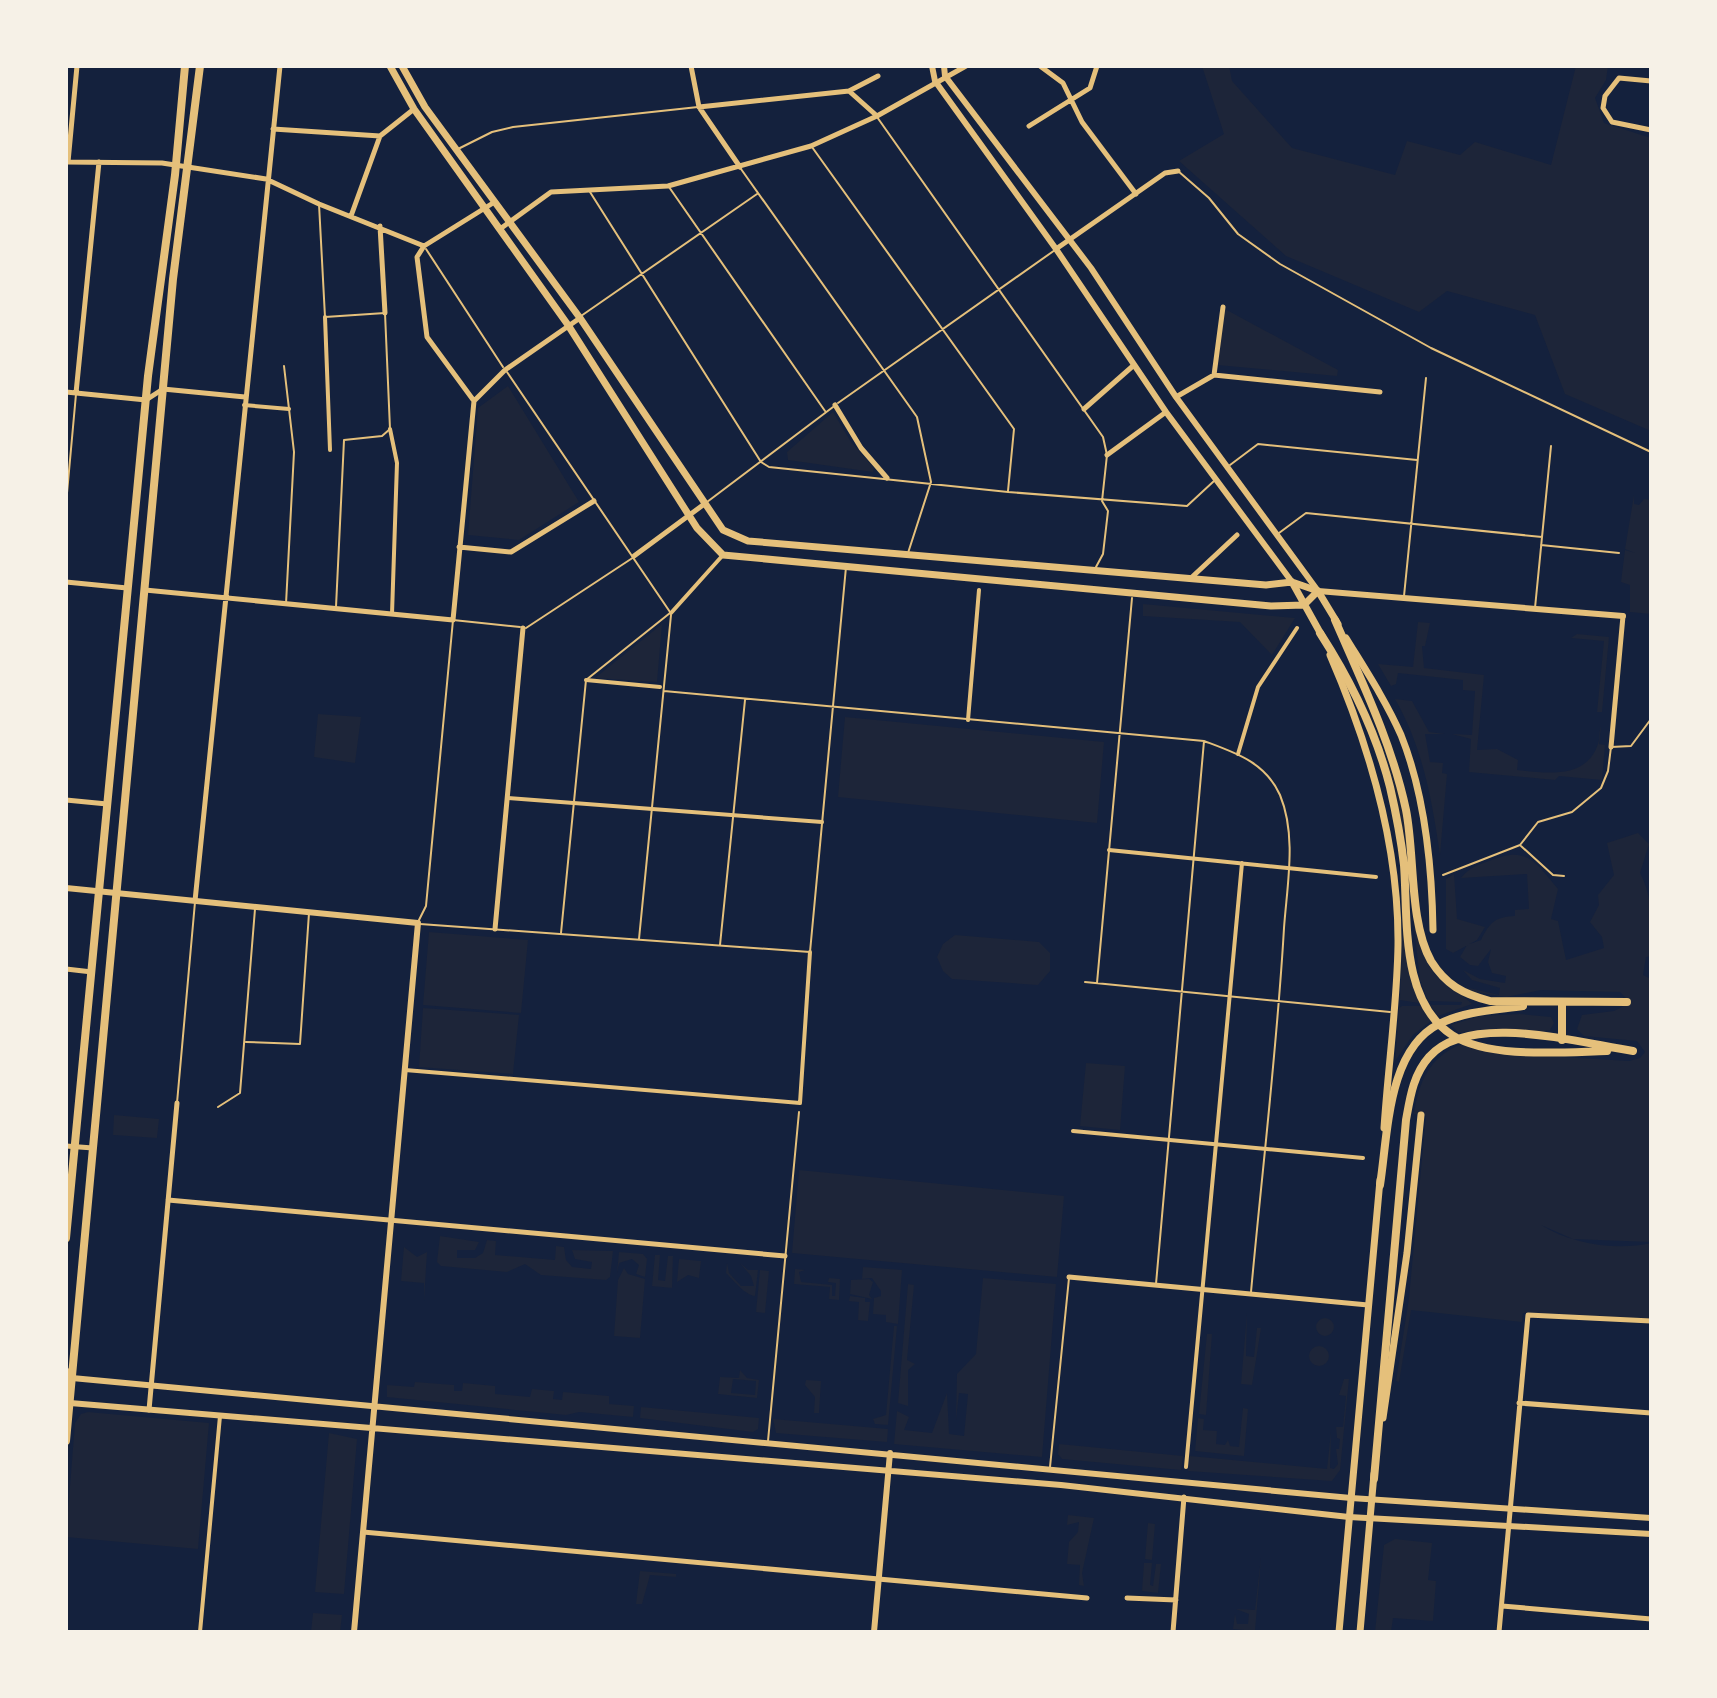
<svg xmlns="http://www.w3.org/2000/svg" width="1717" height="1698" viewBox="0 0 1717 1698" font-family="Ubuntu,sans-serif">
<rect width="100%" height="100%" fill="#14213d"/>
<path fill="#1d2539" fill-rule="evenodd" d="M1202,66H1229L1232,81L1292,148L1395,175L1407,141L1460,155L1475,142L1551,165L1576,66H1608L1606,80L1595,98L1604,123L1651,138V431L1565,394L1535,315L1447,291L1419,312L1286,256L1179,161L1224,134Z
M1223,308L1338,370L1337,376L1217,365Z
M508,386L579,502L519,540L468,535L478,408Z
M833,412L851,442L874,468L873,472L788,460L787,452Z
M1634,495V504L1639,505L1644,499L1651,500V614L1630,612V585L1621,582L1625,550L1635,553L1625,549Z
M1143,604L1295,618L1272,655L1240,622L1143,616Z
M1418,622L1430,623L1425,646H1422L1424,668L1484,675L1477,750L1497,749L1518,760L1517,770C1546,773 1586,780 1598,744C1600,738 1599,730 1601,726L1599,744L1605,745L1602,780L1559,776L1555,780L1469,772L1471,739L1452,734L1472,735L1475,691L1463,690V680L1398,673L1396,684L1391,686L1378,664L1413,667Z
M662,624L657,682L595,678Z
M1577,634L1609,637L1602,712H1597L1604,641L1571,638Z
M1395,699L1412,701L1429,732L1445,734H1425L1430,762L1443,763L1442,773L1447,774L1440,855C1432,800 1423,748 1395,699Z
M318,714L361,717L355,763L314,757Z
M845,717L1104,742L1097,823L838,797Z
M1388,763C1404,800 1408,849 1413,891C1416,917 1416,946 1431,969C1442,986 1460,991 1472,1004L1438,1016L1430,1005H1461L1462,1002L1428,1001L1420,980L1403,830Z
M1638,833L1649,844L1640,873C1654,899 1651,927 1651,956L1646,957L1643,975L1651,979V1242L1573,1239L1541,1225C1571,1244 1617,1251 1651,1243V1319L1523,1313L1522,1322L1411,1310L1399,1382L1396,1381L1409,1298L1426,1116L1414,1114C1419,1081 1429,1058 1461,1044L1494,1053L1629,1061L1640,1058L1645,1052L1637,1041L1584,1036L1577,1029L1582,1015L1614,1011L1626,1005L1627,999L1620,992L1541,990L1506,997L1469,991V988L1499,995L1500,988L1472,980L1463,970L1480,979L1505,983L1506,976L1492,973L1488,962L1491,949L1478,966L1470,965L1460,957L1467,945L1481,940C1490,922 1495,917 1515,916V910L1529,909L1527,874L1461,878C1469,868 1477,865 1489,861C1527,845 1534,861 1558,889L1551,919L1558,921L1566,960L1604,948L1602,937L1590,922L1599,905L1598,895L1614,875L1607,843Z
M1454,874L1457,919L1485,927L1477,940L1453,953L1446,949V879Z
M1403,913L1410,977L1419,1003L1400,1000Z
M429,932L528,940L521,1013L423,1005Z
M955,935L1039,942L1050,953V971L1038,985L952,979L943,971L937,957L943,944Z
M1402,1006H1421L1431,1021L1413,1035L1395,1061L1399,1008Z
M423,1008L519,1015L513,1074L419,1067Z
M1520,1014L1551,1017L1554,1023L1550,1030C1520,1036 1490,1026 1459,1033L1451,1025L1480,1016Z
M1086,1063L1125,1066L1120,1130L1080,1126Z
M114,1115L159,1119L157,1138L113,1135Z
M799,1170L1064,1196L1057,1277L792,1253Z
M440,1236L479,1242L475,1250H457V1258H475L483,1253L487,1240L496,1241L495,1255L555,1260L556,1246L564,1247L566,1260L572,1267L591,1269L592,1262L575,1259L572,1250L613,1251L610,1277L606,1280L541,1275L525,1264L507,1272L441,1266L437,1262Z
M404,1247L417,1257L427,1252L424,1301V1283L401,1281Z
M619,1252L643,1254L647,1259L645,1277L636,1274L639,1265L632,1259L619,1263L617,1273Z
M655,1255H660L658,1280L665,1281L668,1256H673L672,1288L652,1286Z
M679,1259L701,1261L699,1278L688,1275L677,1282Z
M727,1263L729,1273L741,1286H754L751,1276L740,1263L748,1270H758L755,1296C745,1295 734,1281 726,1273Z
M863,1267L902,1270L898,1324L886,1322V1315L873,1314L874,1298L881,1296V1291L872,1278L862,1279Z
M624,1268L628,1274L645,1279L640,1338L614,1336L618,1280Z
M795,1269L805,1270L799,1272L801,1282L832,1285V1296H835L836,1283L828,1282L829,1278L840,1279L839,1300L829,1299L830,1287L794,1284Z
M760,1270L769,1271L765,1313L756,1312Z
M983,1278L1056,1284L1042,1457L894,1444L897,1411L909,1417L904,1430L932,1433L947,1393L949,1434L964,1436L968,1394L959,1393L956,1420L957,1374L976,1354Z
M869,1279L873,1282L869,1295L872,1299L850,1294L851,1280Z
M908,1284L914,1285L907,1360L915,1364L908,1370V1406L898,1403Z
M850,1296L865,1298V1302H870L868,1321L858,1320L859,1302L849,1301Z
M1247,1313L1246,1356L1254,1357L1257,1328H1261L1252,1385L1241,1384Z
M1316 1327a9 9 0 1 1 18 0a9 9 0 1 1-18 0Z
M894,1326H897L888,1425L875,1424L873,1419L886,1415Z
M1207,1334H1212L1206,1415L1199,1414Z
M1309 1356a10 10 0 1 1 20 0a10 10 0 1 1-20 0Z
M740,1370L747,1378L759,1380L757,1398L718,1394L720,1377L739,1378ZM733,1379L756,1381L755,1395L731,1393Z
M1344,1379H1349L1340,1470L1332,1481L1188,1471L1190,1456L1327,1469L1331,1432L1330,1468L1334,1469L1338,1464L1336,1449H1339L1340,1439L1337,1438L1336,1427H1343L1346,1396L1339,1395Z
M806,1380L821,1381L819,1413H814L815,1397L805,1385Z
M415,1382L454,1385V1391H462L463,1383L495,1386V1394L530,1397L532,1389L554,1391L553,1399L562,1400L563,1392L609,1396V1404L634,1406L633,1417L579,1412L566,1415L387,1397V1385L414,1387Z
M641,1407L759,1418L758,1429L753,1432L640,1418Z
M1243,1408L1248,1409L1244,1456L1195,1451L1198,1418L1204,1419L1203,1430L1217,1431L1216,1444L1225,1445L1228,1440L1230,1446L1239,1447Z
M88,1412L209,1423L198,1549L66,1537L75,1423L81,1414Z
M773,1419L888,1429L887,1442L776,1433Z
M329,1433L357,1439L344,1594L315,1592Z
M1059,1444L1183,1456L1181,1470L1062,1459L1058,1454Z
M1068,1515L1094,1518L1082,1573L1084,1586L1079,1585L1080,1565L1067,1564L1069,1542L1078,1532L1079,1522L1067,1525Z
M1148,1523L1155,1524L1152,1560L1145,1559Z
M1395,1539L1432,1543L1428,1580L1436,1581L1433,1621L1393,1618L1391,1632H1375L1384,1545Z
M1261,1558L1255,1631L1233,1629L1235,1614L1237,1624H1248L1249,1614L1236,1609L1255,1610Z
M1144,1563H1152L1150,1585L1153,1586L1156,1564H1161L1158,1593L1142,1591Z
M640,1571L676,1574V1577L650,1575L642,1604H636Z
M313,1613L342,1615L340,1632H311Z"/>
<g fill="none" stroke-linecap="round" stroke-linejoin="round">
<path stroke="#e5c07b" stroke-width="2" d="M877,117L1103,437L1107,455L1102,501L1108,511L1103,554L1096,567
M812,147L1014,429L1008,491
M458,149L492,132L513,127L698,107
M741,169L917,417L931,482L908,553
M1178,171L1209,198L1238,234L1280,264L1431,348L1651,452
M669,187L825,411
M590,192L761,462L769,467L1008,492L1187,506L1214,481
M319,204L325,317L385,313L390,429L382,436L344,440L336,607
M426,249L503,367
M581,316L757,194
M284,366L294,452L286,604
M507,372L670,612
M838,403L1055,250
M1230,465L1258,444L1417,460
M707,502L833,407
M66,504L76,394
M1279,533L1306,513L1542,537
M1541,545L1619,553
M1404,596L1426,378
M1535,608L1551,446
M526,628L634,557
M664,691L1204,741C1236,753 1265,762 1280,795C1297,836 1287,885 1284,928C1277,1050 1262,1171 1251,1292
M1521,846L1553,875L1564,876
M1443,875L1520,845L1538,822L1572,812L1601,788L1608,771L1611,747L1631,746L1651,719
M419,920L426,906L453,620L520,627
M420,924L810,952L846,567
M561,933L586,680L670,613
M639,939L671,615
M720,945L745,700
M1085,982L1390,1012
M1097,983L1132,598
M246,1042L300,1044L309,913
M177,1103L195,902
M218,1107L240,1093L255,909
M1156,1284L1204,741
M768,1441L799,1112
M1050,1467L1069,1278"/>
<path stroke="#e5c07b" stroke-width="4" d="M325,317L330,450
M244,405L289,409
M390,429L397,463L392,614
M671,613L723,555
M586,680L660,687
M968,720L979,590
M1238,754L1258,687L1297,628
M507,798L822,822
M1109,850L1376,877
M405,1070L800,1103L810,952
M1073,1131L1363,1158
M1186,1467L1242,863
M200,1632L220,1416"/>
<path stroke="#e5c07b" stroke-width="5" d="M691,66L699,107L740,167
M1040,66L1063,83L1082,122L1136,194
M1651,81L1619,78L1605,96L1603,108L1612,122L1651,130
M849,91L877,116
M699,107L849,91L878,76
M1029,126L1090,88L1097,66
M273,129L380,136
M66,162L162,163L266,179L319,204L424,246L493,203
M68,162L77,66
M351,216L380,136L414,109
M380,226L385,313
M500,229L551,192L668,186L811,146L877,116L966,66
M424,246L417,257L427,337L474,401
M1056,249L1165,173L1178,171
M1214,375L1223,307
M66,392L146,400L163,389L245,397
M76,393L99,162
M1176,397L1214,375L1380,392
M474,401L505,370L580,318
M835,405L861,448L887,478
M1084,409L1134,365
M1107,455L1166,412
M459,547L511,552L594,501
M634,556L703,505
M1191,578L1237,535
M66,582L127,588
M145,590L453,620L474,401
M1611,747L1623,616
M66,800L107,804
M195,901L280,66
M495,929L523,628
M66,969L92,972
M66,1146L93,1148
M168,1200L785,1256
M1069,1277L1368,1305
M1519,1403L1651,1413
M149,1410L177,1103
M363,1532L1087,1598
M1127,1598L1176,1600
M1502,1606L1651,1619
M1173,1632L1184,1497
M1499,1632L1528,1315L1651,1321"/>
<path stroke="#e5c07b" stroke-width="6" d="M932,66L935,81L1056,249L1166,412L1292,582
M944,66L945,76L1091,268L1176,397L1318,591L1623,616
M66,888L418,923L354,1632
M66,1370L72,1378L1351,1498L1651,1518
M66,1390L70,1403L82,1404L1061,1485L1349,1517L1651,1534
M874,1632L890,1453"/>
<path stroke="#e5c07b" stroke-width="7" d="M390,66L414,109L568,325L697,528L723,555L1271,606L1304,605L1318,591
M402,66L425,107L580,318L723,530L748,541L1266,585L1292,582L1318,591
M1292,582L1322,636
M1318,591L1338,624
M1346,638C1365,669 1386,701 1401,735C1425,795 1432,866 1433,930
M1330,655C1369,745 1399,846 1398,945C1397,1006 1388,1067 1384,1128
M1383,1418L1407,1253L1421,1115
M1339,1632L1380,1180
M1360,1632L1374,1474"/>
<path stroke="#e5c07b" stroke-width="8" d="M66,1238L148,376L175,175L185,66
M66,1441L173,279L200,66"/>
<path stroke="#e5c07b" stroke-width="8" d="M1335,620C1362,682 1392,744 1406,810C1415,855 1409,922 1431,961C1446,985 1463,994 1490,1001L1627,1002
M1320,633C1351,681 1376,732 1390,787C1396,813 1401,839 1404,865C1408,919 1400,1001 1452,1035C1489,1059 1564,1052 1607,1051
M1562,1002V1040
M1380,1185C1388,1135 1387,1050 1439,1024C1465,1011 1495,1010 1523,1006
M1374,1479L1406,1120C1410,1098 1413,1075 1429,1057C1469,1011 1579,1043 1633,1051"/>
</g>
<rect width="1717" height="1698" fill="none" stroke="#f6f1e7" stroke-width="136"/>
</svg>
